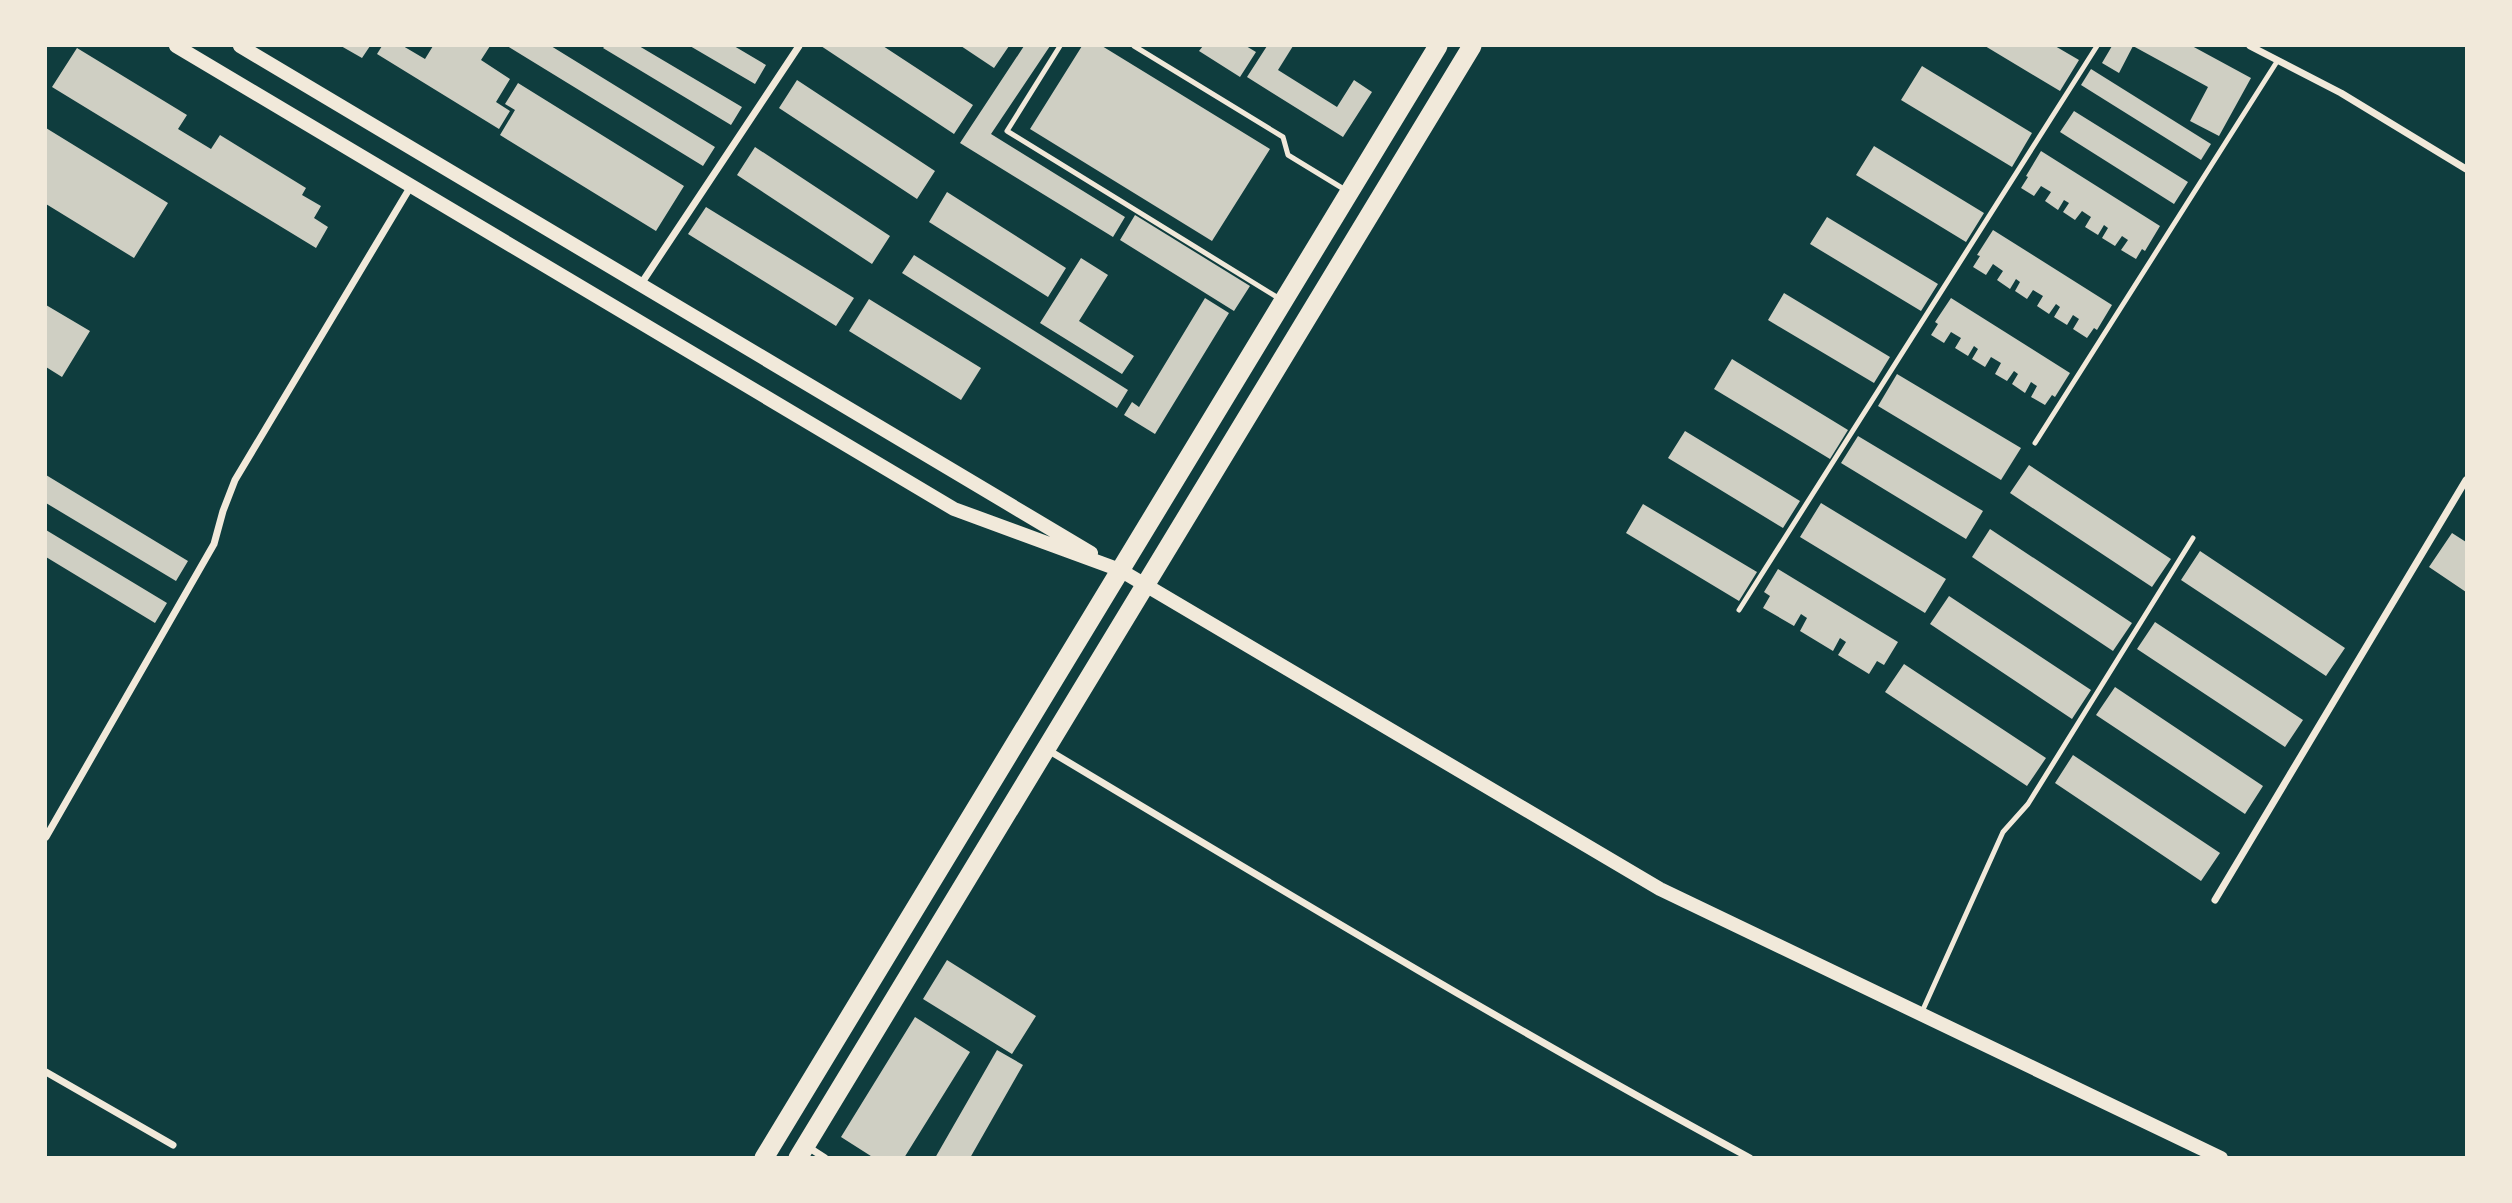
<svg xmlns="http://www.w3.org/2000/svg" width="2512" height="1203" viewBox="0 0 2512 1203" font-family="'Playfair Display',serif">
<rect width="100%" height="100%" fill="#0f3d3e"/>
<path fill="#cfcfc3" d="M341,46H370L362,58Z
M382,46H403L425,59L433,46H490L481,60L510,79L496,102L510,111L499,129L377,54Z
M507,46H551L715,147L703,166Z
M605,46H639L742,107L731,125L603,48Z
M690,46H734L766,65L755,84Z
M821,46H883L973,105L954,134Z
M961,46H1009L994,68Z
M1024,46H1050L991,134L1125,217L1113,237L960,143Z
M1082,46H1102L1270,149L1212,241L1030,129Z
M1203,46H1246L1256,52L1240,77L1199,51Z
M1267,46H1293L1278,70L1337,107L1354,80L1372,92L1343,137L1247,77Z
M1985,46H2055L2079,60L2060,91Z
M2112,46H2192L2251,78L2219,136L2190,121L2208,87L2133,46L2119,73L2102,63Z
M77,48L187,115L178,129L211,149L220,135L306,188L302,195L321,206L314,218L328,227L316,248L52,87Z
M1922,66L2032,133L2012,167L1901,100Z
M2091,69L2211,144L2201,160L2081,85Z
M797,80L935,171L917,199L779,108Z
M518,83L684,186L656,231L500,135L515,110L505,104Z
M2074,111L2188,182L2174,204L2060,132Z
M46,128L168,203L134,258L46,204Z
M1874,146L1984,213L1966,242L1856,175Z
M755,147L890,236L872,264L737,175Z
M2041,151L2160,226L2145,251L2142,249L2136,259L2121,250L2128,240L2122,236L2115,246L2102,238L2108,228L2104,225L2098,235L2085,227L2091,217L2082,211L2075,220L2063,212L2069,203L2064,200L2058,210L2045,201L2051,192L2041,186L2034,196L2021,188L2028,177L2026,176Z
M947,192L1066,268L1048,297L929,222Z
M706,207L854,298L836,326L688,234Z
M1135,215L1250,286L1234,311L1120,240Z
M1827,217L1938,284L1921,311L1810,244Z
M1993,230L2112,305L2097,330L2094,328L2087,338L2073,329L2079,319L2073,315L2067,325L2054,317L2060,307L2056,304L2049,314L2037,306L2043,296L2033,290L2027,299L2015,291L2020,282L2016,279L2010,289L1997,280L2003,271L1993,264L1986,275L1973,267L1980,256L1977,255Z
M914,255L1128,390L1117,408L902,273Z
M1081,258L1108,275L1079,321L1134,356L1122,374L1040,323Z
M1784,293L1890,357L1874,383L1768,320Z
M1205,298L1229,313L1155,434L1124,415L1132,402L1139,407Z
M1951,298L2070,373L2055,397L2052,395L2045,405L2031,397L2037,386L2031,382L2025,393L2012,384L2018,374L2014,371L2007,381L1995,374L2001,363L1991,357L1985,367L1972,359L1978,349L1974,346L1968,356L1955,348L1961,338L1951,332L1944,343L1931,335L1938,324L1935,322Z
M869,299L981,368L961,400L849,331Z
M46,305L90,331L62,377L46,367Z
M1732,359L1848,430L1830,459L1714,389Z
M1897,374L2021,448L2001,480L1878,406Z
M1685,431L1800,501L1783,528L1668,458Z
M1858,436L1983,511L1966,539L1841,463Z
M2029,465L2171,559L2152,587L2010,493Z
M46,475L188,561L176,581L46,503Z
M1821,503L1946,579L1925,613L1800,537Z
M1643,504L1757,572L1739,601L1626,533Z
M1990,529L2132,623L2113,651L1972,557Z
M46,530L167,603L155,623L46,557Z
M2452,533L2466,542V592L2429,567Z
M2200,551L2345,648L2326,676L2181,580Z
M1778,569L1898,642L1884,665L1877,661L1869,674L1838,655L1846,642L1840,638L1833,651L1800,631L1807,618L1801,614L1794,626L1763,608L1770,596L1764,592Z
M1949,596L2091,690L2072,719L1930,624Z
M2155,622L2303,720L2285,747L2137,649Z
M1904,664L2046,758L2027,786L1885,692Z
M2115,687L2263,786L2245,814L2096,715Z
M2073,755L2220,853L2201,881L2055,783Z
M947,960L1036,1016L1012,1054L923,999Z
M915,1017L970,1052L904,1158H874L841,1137Z
M997,1050L1023,1065L970,1158H935Z"/>
<g fill="none" stroke-linecap="round" stroke-linejoin="round">
<path stroke="#f1e9da" stroke-width="5" d="M1060,46L1007,131L1280,299
M1134,46L1283,137L1288,155L1347,191
M2035,443L2278,60
M1739,610L2097,46
M1921,1014L2003,832L2028,804L2193,538"/>
<path stroke="#f1e9da" stroke-width="7" d="M2250,46L2341,93L2466,169
M641,284L799,46
M1048,750C1280,889 1512,1029 1750,1158
M46,837L214,544L223,511L235,480L411,186
M2215,900L2466,480
M46,1072L173,1145
M808,1147L825,1158"/>
<path stroke="#f1e9da" stroke-width="14" d="M176,46L954,509L1120,570L1660,889L2221,1158
M240,46L1091,553"/>
<path stroke="#f1e9da" stroke-width="19" d="M764,1158L1438,46
M798,1158L1472,46"/>
</g>
<rect width="2512" height="1203" fill="none" stroke="#f1e9da" stroke-width="94"/>
</svg>
